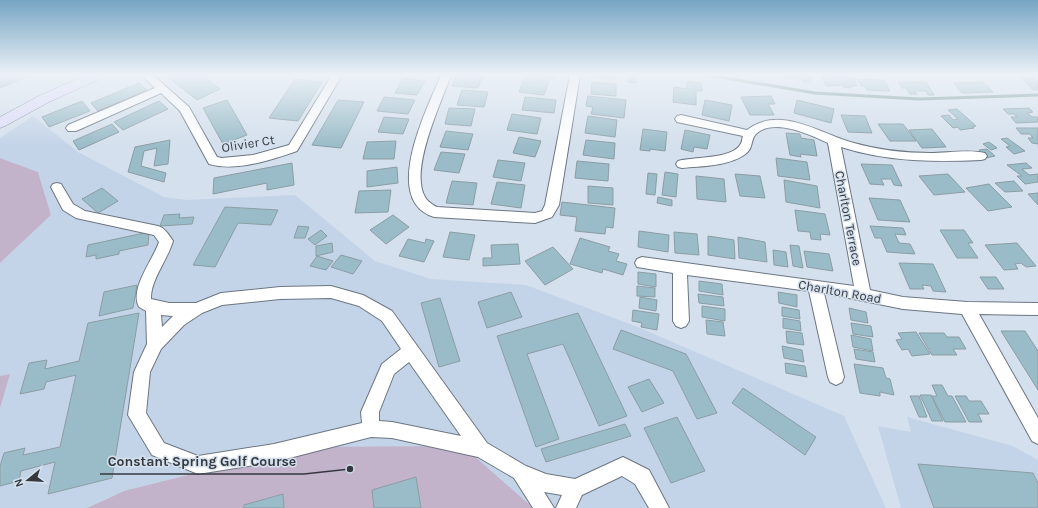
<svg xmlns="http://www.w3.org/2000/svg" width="1038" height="508" viewBox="0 0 1038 508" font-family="Karla,sans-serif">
<rect width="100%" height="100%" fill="#d4e0ed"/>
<path fill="#c4d4e8" d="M33,116L78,152L164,197L186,200L295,195L375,261L431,279L526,285L638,327L844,416L886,508H533L299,447L124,491L87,508H0V263L51,215L38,172L0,158V138Z
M907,417L1013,446L1038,460V508H901L878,426L911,432Z"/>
<path fill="#c2b3ca" d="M0,158L38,172L51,215L0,263Z
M10,374L0,408V376Z
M463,446L533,508H87L124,491L299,447Z"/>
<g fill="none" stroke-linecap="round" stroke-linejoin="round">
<path stroke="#6b8f8c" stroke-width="3" d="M708,75L815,93L919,99L1038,95"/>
</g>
<path fill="#9abcc8" stroke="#8b9da4" d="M0,75H30L0,88Z
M165,75H202L220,89L197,100Z
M456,75H474L483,76L478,88L452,86Z
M528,75H555L553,79L527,77Z
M590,75H616L615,79L590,77Z
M629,75L636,76V83L628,82Z
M783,75H810L812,78H809L811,82H804L801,78H786Z
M822,75L854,78L857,86H850L851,88L843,87V85L826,86Z
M403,78L425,81L417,95L395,93Z
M524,78L549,81L544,95L519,92Z
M1022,78H1034L1038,82V90H1033Z
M295,79L322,82L298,121L269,118Z
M857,79L884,80L890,91L867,90L865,86H861Z
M687,81L701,83L702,91H696V105L673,102L674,87L687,89Z
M592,82L616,84V96L591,94Z
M898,82H926L934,95H928L926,91H914L917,94H910L906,88H902Z
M983,82L993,92L962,93L953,83Z
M139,83L147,90L98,111L91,103Z
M462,90L488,92L484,107L457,105Z
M588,96L626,100L624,118L591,114L593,107L586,106Z
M771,96L775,104H768L774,115H750L741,97Z
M384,97L415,100L408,114L377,111Z
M525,97L556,100L554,113L522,110Z
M227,100L247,135L223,144L203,108Z
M338,100L364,102L341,148L312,145Z
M705,100L732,105L729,121L702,115Z
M797,100L834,109L831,123L794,113Z
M82,101L90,111L49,127L42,117Z
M159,101L168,109L123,130L114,122Z
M449,108L475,109L471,126L445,124Z
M1029,108L1033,112L1027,113L1032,117H1038V122L1016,123L1011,117H1017L1014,114H1008L1003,109Z
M957,109L976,126L972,127L974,128L960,130L958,127L953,128L941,116L949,115L953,120L958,119L948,110Z
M512,114L541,118L537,134L507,130Z
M841,115L865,116L872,133L848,132Z
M588,116L617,120L615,137L585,133Z
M384,117L409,119L403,134L378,132Z
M112,124L119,132L79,150L73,141Z
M878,124H903L916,141H890Z
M1016,128H1038V144L1032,143L1028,138H1033L1030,134H1021Z
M643,129L667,132L665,151L650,149V151L640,150Z
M932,129L946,147L922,148L909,130Z
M685,130L710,135L707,149L694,147L693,152L681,149Z
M446,131L473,134L468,150L440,147Z
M786,133L800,134L801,138L814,140L817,156L800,154L801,157L790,155Z
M519,137L541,141L535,157L513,153Z
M1007,138L1025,151L1014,154L1006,147L1010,146L1001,139Z
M170,140L168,164L154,166L157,148L144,151L141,166L166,173L164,182L128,172L135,147Z
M586,140L615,143L614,159L583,155Z
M396,141L394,159H363L367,142Z
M989,142L997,148L991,150L983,144Z
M987,149L995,156L986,158L979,150Z
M441,152L465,154L459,173L434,170Z
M776,158L807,162L810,180L778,176Z
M498,160L525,163L521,181L493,177Z
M577,161L609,164L608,181L575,178Z
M292,163L294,185L267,190V183L213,194L214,178Z
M1026,163L1032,168L1022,169L1029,175L1038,174V182L1025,184L1017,176H1022L1007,165Z
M861,164L892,165L902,186L894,185L891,179H881L884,185L870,184Z
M397,167L398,183L367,187V171Z
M665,172L678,174L676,197L662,195Z
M648,173L657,174L655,195L646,194Z
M735,174L760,176L765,198L740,196Z
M948,174L965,192L934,195L919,176Z
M696,176L724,179L726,202L697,199Z
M784,180L817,186L820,208L786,202Z
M452,181L477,183L473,205L446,203Z
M1014,181L1023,191L1005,192L995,183Z
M497,182L525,185L521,208L491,204Z
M989,184L1012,207L988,211L966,188Z
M588,186L613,188V205L588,203Z
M102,188L118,201L98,213L82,199Z
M391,190L388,212L355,213L359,191Z
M1038,193V205L1028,194Z
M658,197L672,200V206L657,203Z
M869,198L900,200L910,222L878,220Z
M562,202L615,208L613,228L606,227L605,234L575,231L577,217L560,215Z
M225,207L278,210L271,225L238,223L215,267L193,265Z
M795,210L825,214L830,235L820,234L821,240L811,239L810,232L798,231Z
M180,214L179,218L194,217L192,224L160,226L164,215Z
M393,215L409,227L386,244L370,230Z
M298,226L309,227L305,238H294Z
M870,226L903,228L906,235L895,234L899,243L910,244L915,254L887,252L881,238H875Z
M321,230L327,236L315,245L308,239Z
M940,230H964L973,243H968L978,258H957Z
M639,231L669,235L668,252L638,247Z
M149,232L148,245L119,251V254L96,259V255L86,257L88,245Z
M450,232L475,235L469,260L443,257Z
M674,232L697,234L699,255L675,253Z
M708,236L734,240L735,259L708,255Z
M738,237L765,242L767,262L739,258Z
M580,238L610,247L608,251L619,254L616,261L627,264L623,275L603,269L602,273L570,264Z
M408,239L425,243L426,239L434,241L424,262L399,256Z
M332,243L333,252L316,256V246Z
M1017,243L1036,266L1026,267L1021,263L1015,264L1018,269L1004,270L985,245Z
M518,244L520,264L483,266V258H492L491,245Z
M790,245L799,246L803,268L793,266Z
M553,247L573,269L545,285L525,261Z
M773,250L786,252L788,267L774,265Z
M804,251L829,254L833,271L807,267Z
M341,255L362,261L353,274L331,267Z
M317,256L333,261L326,270L310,266Z
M899,263L933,264L946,292L933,291L931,286L922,285L924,289H910Z
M638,272L656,274V287L638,284Z
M980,277H996L1004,289H988Z
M699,281L722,284L723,295L699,291Z
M137,285L133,308L99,316L104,292Z
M637,286L655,288V297L637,296Z
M511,292L522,317L487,328L478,302Z
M778,292L797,295V307L779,303Z
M698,294L723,297L724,306L699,303Z
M640,297L657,300L656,311L639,308Z
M440,298L460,361L439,367L421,303Z
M702,306L725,309V321L702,317Z
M782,307L799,310L800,319L782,316Z
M849,308L866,312L868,323L851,320Z
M633,310L659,314L657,330L641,327L642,323L632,321Z
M139,313L112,478L48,494L55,462L21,471L19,481L0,486V466L4,453L25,448L23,455L60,447L76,375L46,382L44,389L20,394L29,363L47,360L45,369L79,361L88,323Z
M578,313L627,416L599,426L563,344L527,354L559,439L536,447L497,336Z
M783,318L800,321L801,331L783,328Z
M706,320L723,322L725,336L707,334Z
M851,323L871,326L873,337L853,334Z
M621,330L686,354L717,413L697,419L673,371L613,349Z
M786,331L802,333L804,345L787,343Z
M1001,331H1025L1038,351V390Z
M916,332L930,354L912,356L908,349L902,350L896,340L902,339L898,333Z
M919,333H944L947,337H959L966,349H953L957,355H932Z
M851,335L871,339L873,351L853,347Z
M782,346L802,350L804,362L784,358Z
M854,349L873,352L875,362L856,359Z
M785,363L805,366L807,377L786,373Z
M854,364L883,368L886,378L890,379L894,395L880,392V396L860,393Z
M649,379L664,403L642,412L628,387Z
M932,385H942L948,396H952L966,422H945L932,396H937Z
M743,388L816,437L805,455L732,403Z
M920,395H931L943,421H932Z
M910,396H919L927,417H919Z
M955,396H966L969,401H981L989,414H978L982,422H969Z
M677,417L705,471L671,483L644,428Z
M625,424L631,436L546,462L541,449Z
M918,464L1033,473L1038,483V508H934Z
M416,477L421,508H374L372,490Z
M283,494L284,508H244V505Z"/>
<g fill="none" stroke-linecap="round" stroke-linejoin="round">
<defs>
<path id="minor" d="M142,75H153L189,107L217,157L222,158L253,155L289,145L332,75H342L297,151C271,160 236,172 209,164L180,111L161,93L76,131H68L66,128L68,125L155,88Z
M441,75H451C441,103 409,170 425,197C427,201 433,205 437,207L535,213L542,211L545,205L570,75H580L559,205L552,217L535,223L434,217C380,200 428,107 441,75Z
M681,115L747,130C780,104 822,135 854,143C879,150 905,153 930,153C946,153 970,149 985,153L987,156L985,159L981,160C933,162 888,162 841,147L870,290L903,297L967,302L1038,303V315L979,314L1038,418V444L1032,441L962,314L903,309L824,293L844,377L842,382L836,385L830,382L828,377L809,291L687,275L689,321L686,326L681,328L676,326L673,321V273L637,267L635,263L637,259L642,257L854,286L828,143C811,135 773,117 756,134C750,140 754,149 744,155C728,166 702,166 682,168L678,167L676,164L678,161C692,157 732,159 740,145C742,143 742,139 743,136L677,122L675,119L677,116Z
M57,183L61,184L73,204L85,211L158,226C165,228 169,235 173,241C168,259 150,281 151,299L169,303H196L221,293L280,287L331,286L363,295L392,311L487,443L526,466L546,474L575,479L623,457L649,470L669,508H649L635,484L622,476L582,495L576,508H556L562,495L544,492L554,508H533L514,478L478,457L392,438L371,437L274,462L198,474L152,455L128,415L134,372L147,344L146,311L139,307C129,289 153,260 159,242L154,235L76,218L63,210L51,187L53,184ZM331,298L359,306L382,321L401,349L382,364L361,412L362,423L274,444L198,456L164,443L146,413L150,372L161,349L184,325L202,313L222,305L280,299ZM161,315L173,316L162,327ZM409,362L461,436L392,422L379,421V412L394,374Z"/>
<path id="secondary" d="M86,75H104L102,78L49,102L5,126L0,128V117L39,96Z"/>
</defs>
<use href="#minor" stroke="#6c7682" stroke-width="2"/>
<use href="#secondary" stroke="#6c7682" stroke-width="1"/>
<use href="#minor" fill="#fff" fill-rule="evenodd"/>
<use href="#secondary" fill="#dedcfa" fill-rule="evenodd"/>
</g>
<linearGradient id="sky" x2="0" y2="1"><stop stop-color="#76a5c3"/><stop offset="0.51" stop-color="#ecf1f7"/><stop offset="1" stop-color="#ecf1f7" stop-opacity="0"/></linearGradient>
<rect width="1038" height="146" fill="url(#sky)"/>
<g text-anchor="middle" stroke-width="3" stroke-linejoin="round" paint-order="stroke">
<g font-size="13" fill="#35393f" stroke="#d4e0ed">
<text transform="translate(248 143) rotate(-9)" y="5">Olivier Ct</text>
<text transform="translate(849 218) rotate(79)" y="5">Charlton Terrace</text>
<text transform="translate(840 291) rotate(10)" y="5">Charlton Road</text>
</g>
</g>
<path fill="none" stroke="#35393f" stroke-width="1.5" d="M350 469L304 474H100"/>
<circle fill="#35393f" stroke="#d4e0ed" stroke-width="1.5" cx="350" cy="469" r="4"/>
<g font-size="14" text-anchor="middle" font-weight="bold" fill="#35393f" stroke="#d4e0ed" stroke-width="3" stroke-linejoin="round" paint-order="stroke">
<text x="202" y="466">Constant Spring Golf Course</text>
</g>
<g transform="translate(28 480) rotate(252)" stroke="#d4e0ed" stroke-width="3" paint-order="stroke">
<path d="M0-3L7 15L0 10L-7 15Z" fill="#35393f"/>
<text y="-6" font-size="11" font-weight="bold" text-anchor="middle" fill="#35393f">N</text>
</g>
</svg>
